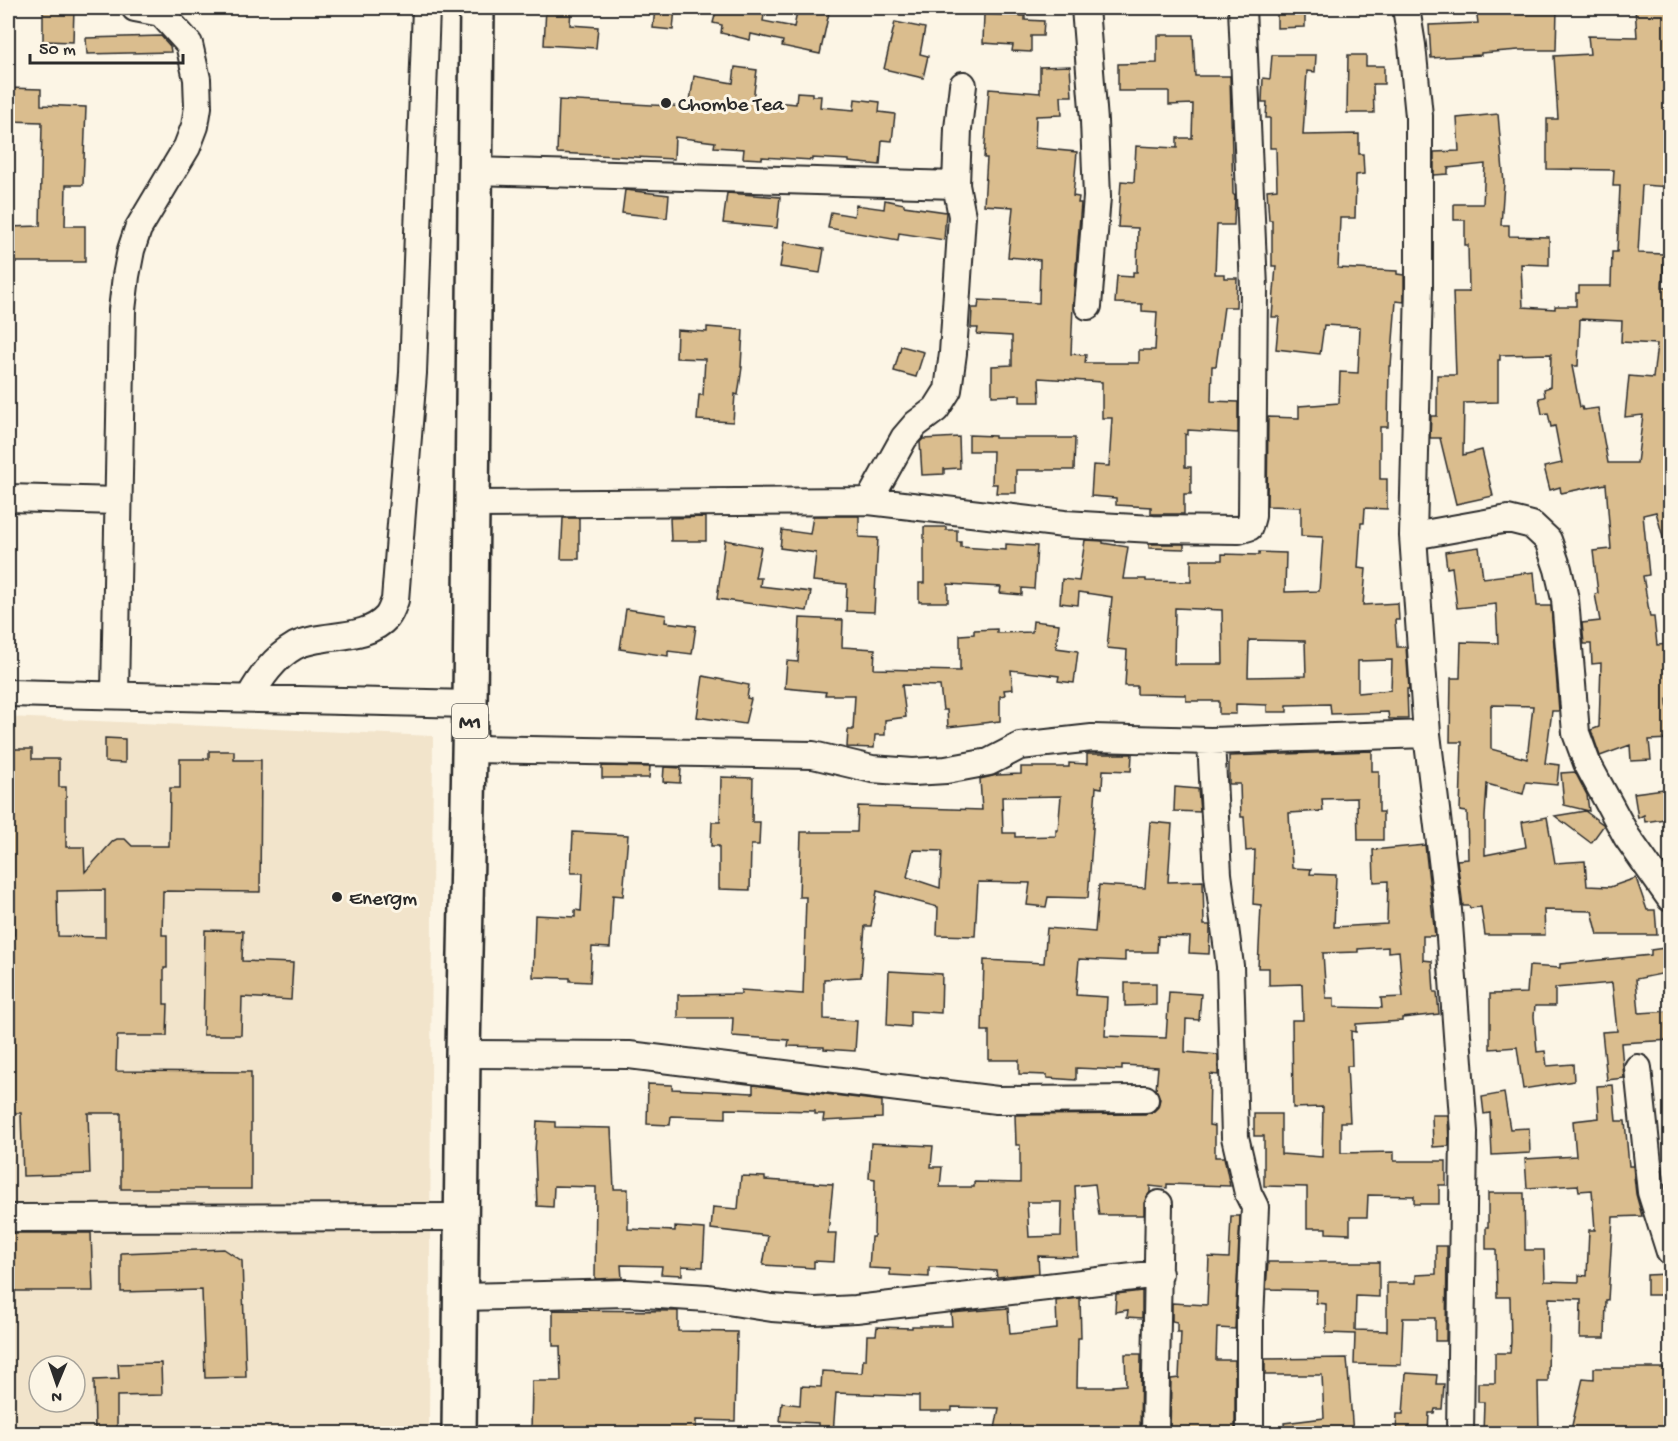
<svg xmlns="http://www.w3.org/2000/svg" width="1678" height="1441" viewBox="0 0 1678 1441" font-family="'Gochi Hand',sans-serif">
<rect width="100%" height="100%" fill="#fcf5e5"/>
<filter id="ink" filterUnits="userSpaceOnUse"><feTurbulence type="fractalNoise" baseFrequency=".0167" numOctaves="2"/><feDisplacementMap in="SourceGraphic" scale="12" xChannelSelector="R" yChannelSelector="G"/><feConvolveMatrix kernelMatrix="1 2 1 2 8 2 1 2 1" color-interpolation-filters="sRGB"/></filter>
<g filter="url(#ink)">
<path fill="#f2e4cb" fill-rule="evenodd" d="M8,717L433,736L429,1433L8,1434ZM39,1366H75V1402H39Z"/>
<path fill="#dabd8e" stroke="#2b2b2b" stroke-width="1.5" fill-rule="evenodd" d="M43,8H74L73,42L43,41Z
M546,8H571L570,25L598,27L596,48L544,45Z
M655,8H675L673,30L653,28Z
M717,8H758L756,13L764,15L763,21L794,27L798,8H830L820,54L782,46L783,41L751,34L750,40L721,33L722,25L713,23Z
M1277,8H1305V27L1277,28Z
M1476,8H1557L1556,50H1519L1481,53V55L1431,58L1429,25L1478,23Z
M1635,8H1669L1666,84H1668L1667,92H1671V112L1666,111L1663,163L1671,164V187L1642,185L1638,253L1664,254L1662,288H1669L1671,441H1666V491L1671,490V548H1666L1656,512L1643,515L1649,575L1643,576L1650,617H1654L1657,645L1671,644V698L1667,699L1670,739L1649,740L1651,760L1631,761L1630,745L1600,756L1591,730L1599,727L1601,663L1592,664L1591,644H1584L1582,623L1600,621L1595,594L1598,593L1593,551L1611,549L1606,484L1561,493L1560,487L1550,490L1544,467L1562,463L1555,426L1551,427L1548,413L1542,414L1539,398L1545,397L1544,389L1550,387L1551,354L1500,355V360H1498V402L1464,403L1463,455L1482,450L1493,496L1456,504L1440,438H1430L1431,416H1437V375H1456L1453,292H1469L1468,245H1465V220H1454V204H1483L1485,164L1448,168V174L1434,175V152L1459,151L1457,118L1498,114L1504,183L1501,225H1509V236L1549,237V265L1521,264L1523,307L1555,309V306H1576V293H1579V286H1611L1612,252H1617L1620,186H1613L1614,170L1547,169V119H1558L1554,56L1590,54L1588,36L1637,37ZM1580,319L1622,321L1621,342L1657,344L1653,378L1629,376L1625,417L1643,415L1637,463H1608L1598,408L1583,410L1582,407H1580L1572,366H1578Z
M984,14L1025,16V20L1044,21L1043,36H1031V52L1012,51L1013,45L983,43Z
M895,22L925,28L920,54L928,56L923,78L884,69Z
M1157,35H1193L1195,76H1230L1233,194L1235,196L1234,225H1217L1215,274H1224V278H1237L1236,307H1224L1216,366H1212L1211,401L1238,402V433L1188,430V435L1185,434V467H1191V494H1184V514H1151V507L1116,505V498L1091,496L1093,465L1109,466L1112,418H1102V382L1039,378L1040,402H1020V395L992,396V366L1012,365V336L977,334L978,328H971L972,308H978L979,300L1039,303L1040,260L1008,257L1013,207L984,205L987,158H984L989,89L1040,93V67L1070,66L1072,96H1061L1062,115L1036,116L1035,148L1077,152L1073,196L1079,197L1078,203H1081L1073,305L1071,354L1086,355L1085,363H1139V350H1155L1157,312L1142,311V304L1115,303L1117,276L1133,277V272H1137L1138,228L1118,227L1121,181L1134,182L1136,146L1177,148V138H1192L1193,104L1169,105V91H1118V64L1157,63Z
M161,36L170,46L171,52L87,54L86,38Z
M1272,55H1316L1315,72L1307,71L1303,135L1359,134V154H1363L1364,174L1356,175L1355,218H1340L1338,268L1397,271V274L1404,275V302L1396,301L1391,366H1389L1388,427H1380V479H1387V509L1365,508L1364,523H1361L1358,568L1366,569L1363,605L1398,603L1399,620H1395L1397,647H1406L1409,689H1407L1408,719H1389L1388,712L1331,714L1330,704L1287,705V712H1267V705L1236,704V714H1219V701H1186V695L1137,694V686H1125L1127,650L1107,648L1112,597L1079,592L1078,605L1060,603L1062,579L1079,581L1085,540L1103,541V543L1128,547L1123,579H1146V581L1191,582V560H1222V554L1259,555V552L1286,553L1285,592L1319,591L1323,537L1301,536V507L1267,506L1268,417L1299,418V406L1339,403L1340,372L1358,373L1360,327L1324,325L1320,354L1276,349L1279,317H1272L1276,266H1272V220H1269L1267,190L1277,189L1276,148H1270V118H1266L1267,102H1262L1263,78L1270,79ZM1175,608L1222,610L1223,664H1174ZM1249,640L1305,641L1306,676L1248,677ZM1392,660L1391,690L1358,693V661Z
M1348,55H1366V66H1384V84H1373L1374,113H1347Z
M735,67L757,70L753,100L796,104L797,92L812,93V96H821L820,107L854,110L855,99L880,102L879,112L895,114L892,141L882,140L880,165L849,162V160L812,158V160L762,157V159L743,158L744,149L714,147L715,142L675,137L674,159L557,153L559,100L689,107L694,76L733,83Z
M8,88L41,89V105L86,107L83,185H66L65,226H85V262H8V227L40,226L42,122L8,121Z
M625,190L669,195L667,218L622,213Z
M727,193L780,197L777,228L723,223Z
M885,200L904,204V206L946,212L944,240L899,233L898,240L828,228L831,212L854,216L856,205L884,209Z
M784,242L824,249L820,273L780,267Z
M707,327L743,330L741,367H742L738,395L735,394L733,422L697,420L699,395H703L705,359L676,358L677,330L707,332Z
M901,346L924,352L916,377L894,371Z
M969,435L995,436V438H1075L1074,470H1016V493H996L997,484H992L993,451H969Z
M959,437L960,468L944,469V474L922,475L920,442L923,439Z
M813,516H859V537L878,538L874,612L846,611L847,584L813,581L816,553L780,548L782,530L810,534Z
M706,517V541H671L670,518Z
M563,518H579V559H561Z
M924,527H946V530H957V542H961V547L1006,550V544L1037,546L1034,589L1022,588V595L1000,593L1001,587L948,584V602H919V583H924Z
M725,540L761,547L755,578H761L760,586L811,592L807,611L717,599Z
M1149,544H1184V549L1149,548Z
M1479,547L1483,578L1534,572L1537,606H1551L1559,711H1552L1545,763L1559,765L1557,785L1526,782L1523,794L1487,784L1485,817V855L1526,847L1522,822L1547,817L1555,863L1585,861L1587,886L1610,887L1636,878L1647,910H1655L1657,935H1598L1592,911L1544,910L1545,935H1485L1481,907L1470,908L1469,906H1463L1457,860L1468,859L1467,812L1460,811L1462,742H1450L1451,678H1460L1461,642L1498,643L1496,604L1457,608L1452,567L1447,568L1445,552ZM1491,705L1533,706L1527,759L1491,749Z
M626,609L666,615L665,622L696,626L692,654L668,651V656L620,649Z
M800,618L843,620L842,647L875,649L874,669L960,671V635L974,634V630L997,629V633L1032,632L1033,621L1059,624L1056,648L1078,651L1074,683L1058,681L1059,676L1011,670L1013,689L1004,690L1005,695L1000,696V721L948,727L947,710H943L940,686L902,685L906,717L885,720V735H875L874,748L847,747L848,730H853L855,695H825L826,692L785,688L787,661L798,662Z
M703,676L749,685L747,698L751,699L745,724L697,717Z
M105,738L125,739V763L105,762Z
M10,749H32V759H59V787H66V847H84L85,872L113,841L117,839H125L132,846H169L170,788H180V759H209V751H234V760H261L260,892L163,891L162,935H167V968H164V1004H168L167,1036H117L116,1071L251,1072V1189H121V1113H88L90,1174L23,1176L21,1113H8V935H14V891H8V758H10ZM105,890V937L58,936L57,891Z
M1372,751V771H1379V812H1383V840H1358L1357,798L1322,799L1323,811L1289,813L1292,868L1311,869L1310,874L1336,875L1334,927L1387,924L1388,881L1374,882L1373,850L1425,845L1435,936H1423V960L1432,961L1434,992H1437L1439,1014L1402,1018V1021L1356,1024V1032L1351,1031L1352,1066H1347L1350,1122H1341V1153L1394,1152V1161H1446V1185H1439V1204H1414V1196L1368,1195L1367,1217H1350V1234L1326,1233V1228H1307V1187L1264,1186V1136H1254V1114H1281V1154L1322,1157L1323,1107L1293,1108L1292,1020H1303L1302,984L1269,985V968H1258L1261,905L1253,904L1255,850L1246,851L1244,817H1241L1240,784H1229V756ZM1388,947V952L1399,951L1403,997L1381,998L1382,1008L1334,1007V998H1326L1323,953L1358,952V949Z
M1087,754H1132L1131,771L1103,770L1102,788L1096,787L1088,898L1048,897L1046,907L1027,905L1030,883L978,882L975,936L937,935L938,907L877,891L871,926H865L861,977L824,979V1019L857,1021L855,1051L824,1049V1047L788,1046L789,1040L732,1036L733,1018H678V995L741,994V990L803,994L806,897H799L801,832H857L858,806L982,810L980,779L997,775L1021,774V767H1069V763L1087,764ZM1061,796L1058,830H1056V836L1015,837V833H1003L1002,797ZM913,850L942,851L940,888L907,877Z
M602,766L650,767L649,778H602Z
M664,767L681,768L680,783L663,782Z
M1575,772L1587,795L1589,811L1564,805L1561,773Z
M721,777L753,778L752,822H760L759,845H751L750,890L719,889V846H711L712,822H720Z
M1175,787L1198,789L1200,812L1174,811Z
M1671,788V818L1645,822L1644,815L1638,818L1634,793Z
M1585,811L1604,825L1591,843L1555,816Z
M1150,822L1172,824L1168,882L1203,881L1204,925H1210V929L1209,954L1189,953L1190,937L1158,936L1157,952H1125V961L1079,959L1076,995L1107,997L1105,1036L1166,1038L1169,992L1201,994L1199,1020L1186,1019L1185,1052L1218,1055V1075L1210,1074L1209,1125L1215,1126V1157H1224L1230,1186L1167,1184V1188L1150,1186V1192L1144,1203V1215H1099L1095,1184L1075,1186L1078,1257L1038,1256L1039,1273L997,1277L996,1271L929,1267V1277L890,1275V1269L869,1268L871,1237H874L875,1179L869,1178L871,1143L933,1146L931,1167H942L940,1187H974V1182L1020,1183V1145H1016L1015,1115L1145,1114L1153,1112L1158,1107L1160,1099L1156,1090L1158,1067L1122,1065V1070L1076,1068V1080L1047,1078V1075L1019,1074V1060H989V1031H982L984,960L1044,963L1047,928L1095,932L1099,885L1145,888ZM1027,1202H1062L1061,1236L1029,1237Z
M573,832L628,835L623,896L613,895L610,948L592,947L590,982L570,981V978L533,977L535,915L575,917V910L581,911L583,873H571Z
M205,930L243,931L242,961L293,963L291,1000L242,997L241,1035H203Z
M1671,947V972L1636,979L1639,1013L1671,1011V1040L1621,1043L1624,1078L1607,1080L1602,1032L1617,1031L1612,983L1555,988V1006H1535L1534,1016L1537,1052L1545,1051L1547,1066L1573,1064L1574,1081L1523,1089L1517,1047L1490,1049V994L1527,993L1529,966L1560,968V964L1651,955V950Z
M889,971L942,974L941,1013L910,1011V1027L887,1025Z
M1125,983H1156V1005L1125,1006Z
M648,1084L672,1085V1089L753,1093V1085L882,1101V1118L823,1121L824,1114H815V1111L726,1109V1118L671,1116L670,1125L647,1124Z
M1613,1085L1616,1121H1625L1629,1166H1633L1636,1194L1642,1216L1613,1217L1608,1300H1606L1605,1338H1580L1581,1299L1549,1298L1548,1382H1538L1539,1434H1483L1484,1402H1478V1383H1495V1353H1510L1511,1342L1510,1297H1497L1496,1249H1486V1227H1488V1193H1524L1525,1250H1544L1545,1281L1579,1282V1275L1587,1276L1589,1230H1595L1592,1190L1579,1191L1578,1185L1527,1188L1525,1159L1576,1156L1573,1121L1599,1118L1597,1086Z
M1504,1093L1510,1129L1529,1128L1530,1153L1492,1155L1490,1113L1484,1114L1482,1097Z
M1432,1115H1448L1449,1146L1433,1147Z
M537,1121L555,1122V1127L611,1128L614,1189H628V1229L675,1231V1227L705,1229L703,1267L682,1266V1275L661,1274L662,1266L621,1265L622,1278L595,1279L596,1187L554,1186L553,1207L537,1206L535,1152Z
M741,1176L765,1177V1180L833,1184L828,1233H836L834,1262L814,1261V1268L763,1265L768,1236L711,1229L713,1207L738,1209Z
M1231,1216H1240L1235,1329L1217,1328L1216,1360H1235V1434H1170L1171,1379L1179,1378L1181,1332H1177V1322L1172,1321V1303L1207,1305L1209,1257L1229,1258Z
M8,1233H91L93,1291H8Z
M1436,1246H1447L1446,1341H1435V1318H1403L1401,1365L1354,1364L1355,1334L1326,1333V1304L1316,1303L1317,1290L1266,1289L1268,1262H1379V1297L1356,1296L1355,1330L1387,1331V1283H1416V1275L1436,1274Z
M224,1249L242,1261L246,1377L205,1378L202,1290L121,1292V1253Z
M1667,1274L1668,1295H1647V1275Z
M1142,1291V1318L1127,1317L1128,1310L1115,1312L1116,1294Z
M1080,1298L1081,1338H1078L1077,1387H1113V1386L1126,1385L1125,1354H1141L1140,1434H994L999,1408L952,1407V1411H919V1396L836,1393L833,1434H818V1423L780,1421L782,1403L800,1405L801,1386L821,1387L822,1371L862,1373L863,1360H866L867,1335H876L877,1327L912,1328V1326H952L951,1313L1008,1308L1010,1334L1057,1329L1056,1301Z
M553,1310L678,1311V1331L737,1332L735,1421L696,1420V1433L531,1434L532,1381H561L560,1346H553Z
M1347,1358L1353,1434H1285L1284,1423L1324,1418L1322,1375H1265V1359Z
M161,1363L162,1395L117,1396V1430H95L94,1380L119,1379L118,1364Z
M1594,1368H1671V1434H1570L1583,1378L1594,1379Z
M1406,1373L1437,1375L1436,1384H1444L1442,1409H1435L1434,1413H1429L1428,1434H1396L1397,1414H1403Z"/>
<g fill="none" stroke-linecap="round" stroke-linejoin="round">
<defs>
<path id="minor" d="M1085,8L1094,121L1097,197L1088,306
M1406,8L1412,45L1419,116V286L1413,536L1427,734L1448,910L1464,1132L1460,1434
M475,171L956,185
M8,498L118,501
M869,501L904,438L916,424L936,409L948,390L953,353L962,216L956,185L958,129L963,85
M471,504L869,501L1064,524L1153,529L1239,530L1249,527L1252,516L1254,288L1242,8
M1413,536L1508,519L1532,525L1548,540L1558,569L1565,599L1576,733L1587,763L1627,837L1670,898
M8,693L470,704
M115,694L122,310L126,276L131,250L138,229L187,147L195,126L198,107L197,79L189,44L161,13L135,8
M249,698C261,677 274,658 295,646C323,632 365,642 387,617C391,612 393,605 395,600L413,373L426,8
M1211,741L1218,874L1230,966L1235,1137L1248,1193L1255,1207L1250,1320V1434
M470,749L813,755L872,769L913,772L946,770L989,762L1020,746L1092,738L1211,741L1427,734
M463,1054L629,1055L997,1100L1145,1099
M1638,1068L1651,1192L1670,1252
M8,1218L462,1217
M461,1297L627,1293L708,1298L772,1308L815,1311L856,1309L1159,1274
M1155,1434L1159,1204"/>
<path id="highway" d="M459,1434L463,1054L470,704L477,8"/>
</defs>
<use href="#minor" stroke="#2b2b2b" stroke-width="30"/>
<use href="#highway" stroke="#2b2b2b" stroke-width="38"/>
<use href="#minor" stroke="#fcf5e5" stroke-width="26"/>
<use href="#highway" stroke="#fcf5e5" stroke-width="33"/>
</g>
</g>
<g fill="#2b2b2b" stroke="#fcf5e5" stroke-width="2">
<circle cx="666" cy="103" r="6"/>
<circle cx="337" cy="897" r="6"/>
</g>
<g text-anchor="middle" stroke-width="6" stroke-linejoin="round" paint-order="stroke">
<rect fill="#fcf5e5" stroke="#6a6863" stroke-width="1.5" x="452" y="704" width="36" height="34" rx="4.5"/>
<g font-size="20" font-weight="bold" fill="#2b2b2b">
<text x="470" y="728">M1</text>
</g>
<g font-size="21" fill="#2b2b2b" stroke="#fcf5e5" text-anchor="start">
<text x="678" y="110">Chombe Tea</text>
<text x="349" y="904">Energm</text>
</g>
</g>
<rect width="1678" height="1441" fill="none" stroke="#fcf5e5" stroke-width="30"/>
<rect x="15" y="15" width="1648" height="1411" fill="none" stroke="#2b2b2b" stroke-width="2" filter="url(#ink)"/>
<g transform="translate(57 1384) rotate(182)"><circle r="28" fill="#fcf5e5" stroke="#a8a49b" stroke-width="1.5"/>
<path d="M0-4.5L10 22L0 15L-10 22Z" fill="#2b2b2b"/>
<text y="-9" font-size="16" font-weight="bold" text-anchor="middle" fill="#2b2b2b">N</text>
</g>
<path d="M30 54v9h153v-9" fill="none" stroke="#2b2b2b" stroke-width="3"/>
<text x="39" y="54" font-size="18" fill="#2b2b2b" stroke="#fcf5e5" stroke-width="4.5" paint-order="stroke">50 m</text>
</svg>
